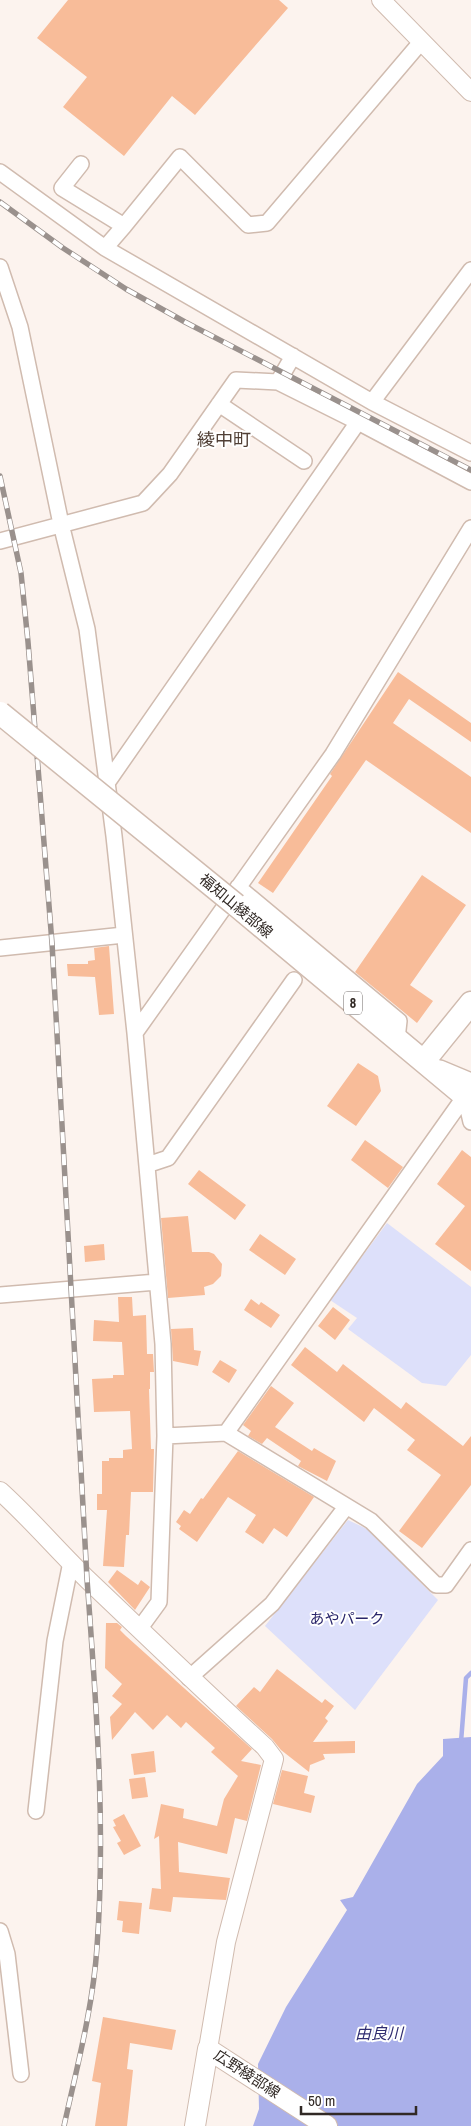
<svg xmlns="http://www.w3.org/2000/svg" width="471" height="2126" viewBox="0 0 471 2126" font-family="'Archivo Narrow','Noto Sans JP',sans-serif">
<rect width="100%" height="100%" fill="#fcf3ee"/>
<path fill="#dde0fa" d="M387,1223L471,1287V1355L446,1386L422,1383L348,1329L357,1318L330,1300Z
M348,1520L367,1529L438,1600L355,1710L265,1626Z"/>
<path fill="#aab0ea" d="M471,1737V2126H253L259,2109L258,2064L286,2007L347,1910L340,1900L353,1897L417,1784L443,1756V1739Z"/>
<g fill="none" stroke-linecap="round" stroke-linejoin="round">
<path stroke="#aab0ea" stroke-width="4.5" d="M461,1742L466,1678L471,1673"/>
</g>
<path fill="#f8bc99" d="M68,0H279L288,8L195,115L172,96L124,156L63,107L87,77L37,38Z
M398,672L471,723V742L409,699L393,723L471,777V833L366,760L273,893L258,883L332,776L330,774Z
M422,875L466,905L410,985L433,1001L417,1023L355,972Z
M109,946L114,1014L99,1015L95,977L68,976L67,964H88V961L95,960L94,948Z
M358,1063L378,1076L381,1091L356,1126L327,1106Z
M365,1140L403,1167L388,1188L351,1160Z
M462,1150L471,1157V1271L435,1244L465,1206L437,1184Z
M199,1170L246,1205L235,1220L188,1184Z
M188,1216L192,1252H209L214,1254L222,1264L221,1276L213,1284L204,1287L205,1295L168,1298L161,1218Z
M260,1234L296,1259L285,1275L249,1250Z
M104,1244L105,1260L85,1262L84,1246Z
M118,1297H132L133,1316L146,1315L147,1354H153L154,1372H150V1389H149L151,1449H154L153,1492H131L129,1535H126L124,1567L103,1566L107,1510H97V1494H102V1461H109V1458H123V1450L132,1449L130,1411L94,1412L92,1379L113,1378V1375H124L122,1342L93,1341L94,1320L119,1322Z
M251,1299L259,1305L261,1302L280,1315L271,1328L244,1310Z
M333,1307L350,1320L335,1340L318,1326Z
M193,1328L194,1350L201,1351L198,1366L173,1361L171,1329Z
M305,1347L337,1372L343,1364L401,1409L406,1402L463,1446L471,1436V1485L422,1548L399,1531L441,1475L407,1450L415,1440L374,1408L364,1422L291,1365Z
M220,1360L237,1370L229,1383L212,1372Z
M271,1386L294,1403L275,1427L312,1451L314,1448L336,1461L327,1481L298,1466L301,1461L267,1438L262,1444L248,1436L251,1431L243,1425Z
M238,1451L314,1497L287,1537L274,1528L263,1544L245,1532L256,1515L228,1497L197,1542L179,1529L181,1526L176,1522L184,1510L190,1514L201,1498L203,1499Z
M117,1570L138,1585L141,1580L150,1587L135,1610L108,1582Z
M106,1623H117L122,1627L120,1630L126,1636L252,1749L241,1761L261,1765L247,1821L235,1818L227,1854L178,1842L179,1872L230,1878L226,1900L173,1897L171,1912L149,1909L152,1888L161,1889L159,1836L154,1839L161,1804L184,1809L183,1818L217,1826L224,1799L238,1776L211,1752L215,1748L186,1722L181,1728L167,1715L153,1730L135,1712L112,1740L110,1717L122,1704L112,1696L122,1684L105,1668Z
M277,1669L322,1703L325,1699L334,1706L325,1718L328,1721L313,1742L355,1741V1753L323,1754L325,1759L310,1765L309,1772L281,1750L272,1739L236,1706L254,1687L260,1692Z
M154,1751L156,1772L134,1775L131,1754Z
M282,1770L308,1776L304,1793L315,1796L311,1813L273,1804Z
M145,1777L148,1797L132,1799L129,1779Z
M124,1814L141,1846L124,1855L117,1843L121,1841L113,1827L116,1826L113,1820Z
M119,1901L142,1903L139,1934L122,1932L123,1921L117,1920Z
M103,2017L176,2030L172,2050L130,2043L127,2069L133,2070L127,2126H95L101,2083L92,2081Z"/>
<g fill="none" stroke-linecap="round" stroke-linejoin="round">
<defs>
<path id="minor" d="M81,164L62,188L124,226L105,248
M0,172L105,248L372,402L471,453
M124,226L180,157L248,225L267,223L421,42
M0,267L20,327L61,524L87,629L114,836L135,1033L163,1344L165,1436
M278,382L358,422L471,482
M372,402L471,270
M219,404L304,461
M0,541L143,503L170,474L236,380L278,382L293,356
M107,783L358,422
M238,887L399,1021L397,1039
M0,948L124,935
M135,1033L333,754L471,528
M440,1068L471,1081
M465,1096L471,1122
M147,1165L168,1158L294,980
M0,1295L157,1282
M226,1433L465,1096
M140,1628L159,1602L165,1436L226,1433L371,1521L436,1585H446L471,1550
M189,1678L272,1604L346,1507
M36,1811L55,1641L71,1562
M0,1931L7,1954L21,2074"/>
<path id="tertiary" d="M381,0L471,92
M0,1491C31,1519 58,1551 88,1580C147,1636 205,1692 265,1747L274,1759L226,1942L208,2049"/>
<path id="secondary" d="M195,2126L208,2049L327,2126"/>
<path id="primary" d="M236,905L471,1101
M424,1061L471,1003"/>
</defs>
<use href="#minor" stroke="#d0bbaf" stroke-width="18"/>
<use href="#tertiary" stroke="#d0bbaf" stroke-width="20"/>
<use href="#secondary" stroke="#d0bbaf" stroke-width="22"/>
<use href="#primary" stroke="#d0bbaf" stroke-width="25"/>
<use href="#minor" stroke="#fff" stroke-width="15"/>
<use href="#tertiary" stroke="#fff" stroke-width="18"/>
<use href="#secondary" stroke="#fff" stroke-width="20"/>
<use href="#primary" stroke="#fff" stroke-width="22"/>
<defs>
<path id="rail" d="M0,202L63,248L126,289L185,322L471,470
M0,476L21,573L28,642L52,943L87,1579C96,1701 106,1824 97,1947C93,2007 77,2067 64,2126"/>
</defs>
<use href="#rail" stroke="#9a918d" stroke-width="5.5"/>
<use href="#rail" stroke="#fff" stroke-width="4" stroke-dasharray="11" stroke-linecap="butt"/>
<defs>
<path id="primary-bridge" d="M0,713L236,905"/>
</defs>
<use href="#primary-bridge" stroke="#d0bbaf" stroke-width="25" stroke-linecap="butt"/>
<use href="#primary-bridge" stroke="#fff" stroke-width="22"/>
</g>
<g text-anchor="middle" stroke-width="4" stroke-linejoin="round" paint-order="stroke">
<rect fill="#fff" stroke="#6f6966" stroke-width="1" x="344" y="991.5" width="18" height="23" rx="4"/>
<g font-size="14" font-weight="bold" fill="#312925">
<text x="353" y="1008">8</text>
</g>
<g font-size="15" fill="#312925" stroke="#fff">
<text transform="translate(236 906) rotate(40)" y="5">福知山綾部線</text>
<text transform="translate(247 2074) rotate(33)" y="5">広野綾部線</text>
</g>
<g font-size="15" fill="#2a266a" stroke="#fff">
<text x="347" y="1624">あやパーク</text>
</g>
<g font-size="16" font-style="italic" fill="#2f2c70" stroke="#fff">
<text x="379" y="2039">由良川</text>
</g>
<g font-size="18" fill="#503f35" stroke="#fff">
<text x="224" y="446">綾中町</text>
</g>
</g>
<path d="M301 2106v8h115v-8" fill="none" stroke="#312925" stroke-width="2.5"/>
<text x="308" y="2106" font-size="15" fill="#312925" stroke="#ffffff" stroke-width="4" paint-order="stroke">50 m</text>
</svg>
